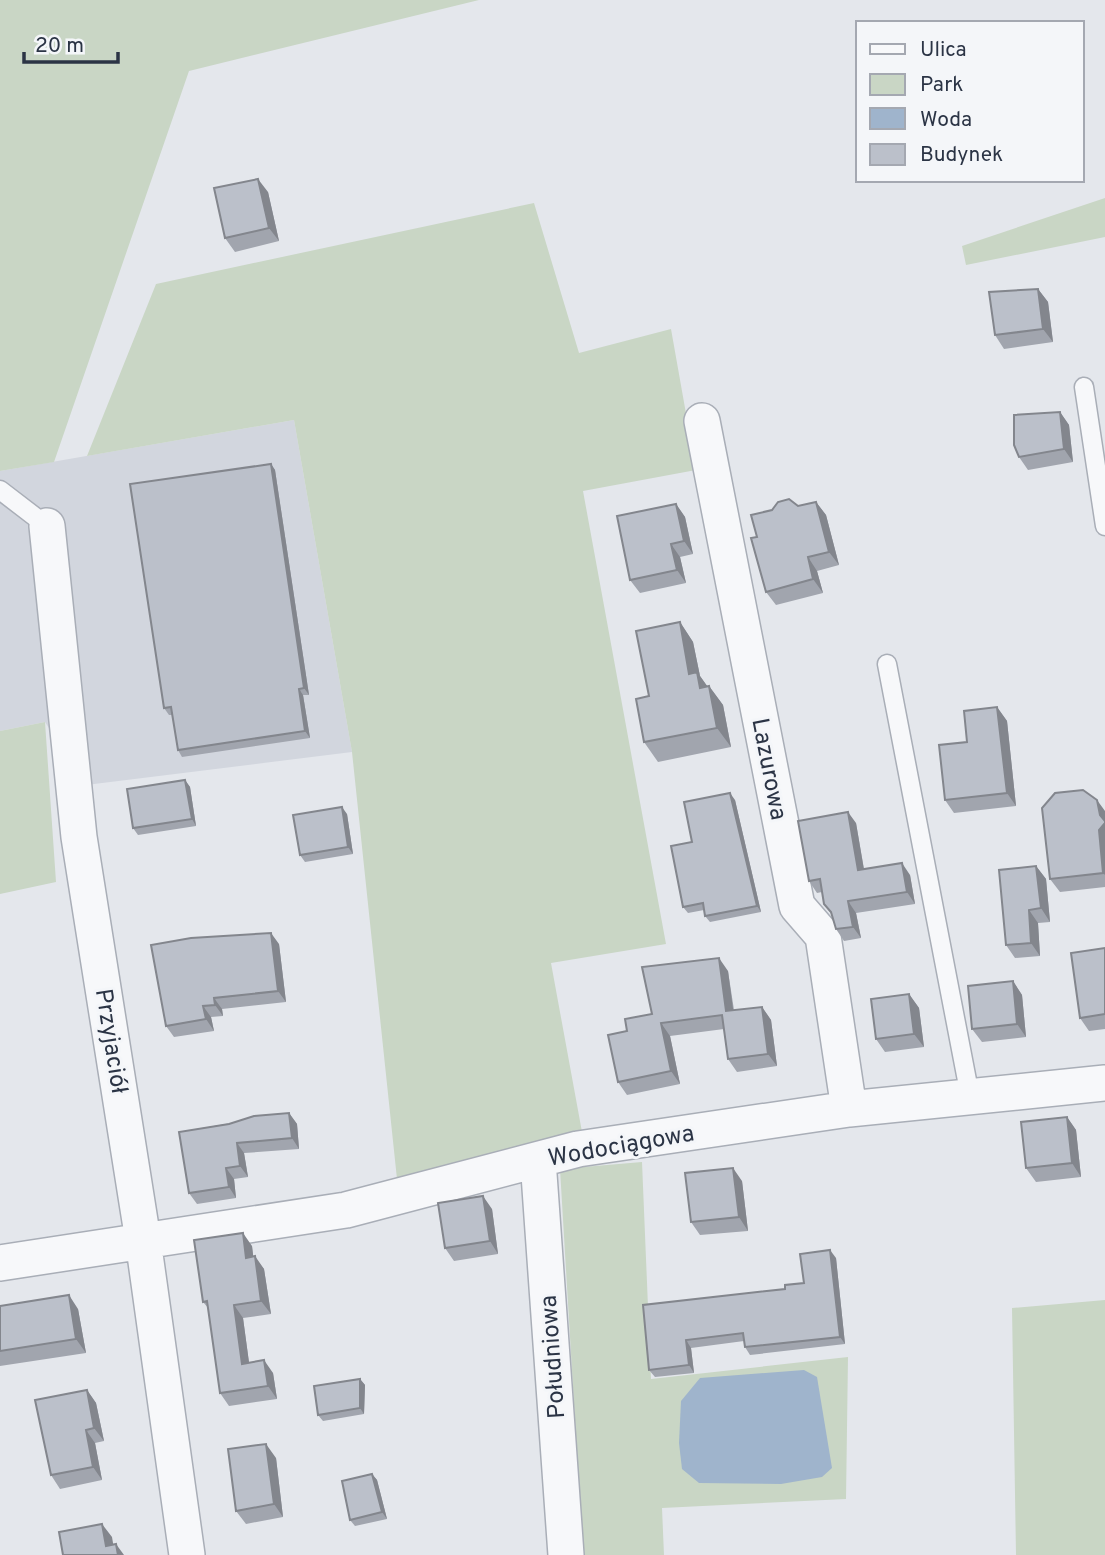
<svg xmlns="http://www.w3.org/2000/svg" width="1105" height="1555" viewBox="0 0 1105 1555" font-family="Overpass,sans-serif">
<rect width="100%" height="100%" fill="#e4e7ec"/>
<path fill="#d2d6de" d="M294,420L352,752L86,785L45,722L0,731V471Z"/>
<path fill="#c9d6c5" d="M0,0H479L189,71L54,462L0,471Z
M1105,198V237L966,265L962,246Z
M534,203L579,353L671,329L696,470L583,491L666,944L551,963L582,1132L397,1179L352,752L294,420L87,456L156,284Z
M45,722L56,882L0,894V731Z
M642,1162L651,1379L848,1357L846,1499L662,1508L664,1555H583L560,1169Z
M1105,1300V1555H1016L1012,1308Z"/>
<path fill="#9fb4cc" d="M804,1370L817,1377L832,1468L822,1477L781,1484L699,1483L682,1469L679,1443L681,1401L700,1378Z"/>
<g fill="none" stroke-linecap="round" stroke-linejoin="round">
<defs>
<path id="service" d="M1084,387L1105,526
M0,490L47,526
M887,664L970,1096"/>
<path id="minor" d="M702,421L797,906L823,936L849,1109
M47,526L79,837L143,1240L187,1555
M538,1160L566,1555
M0,1263L346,1210L578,1149L849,1109L1105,1083"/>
</defs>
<use href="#service" stroke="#a9aeb7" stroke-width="21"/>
<use href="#minor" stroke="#a9aeb7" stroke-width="38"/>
<use href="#service" stroke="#f7f8fa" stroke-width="18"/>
<use href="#minor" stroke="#f7f8fa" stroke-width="35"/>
</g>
<path fill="#a1a5ae" d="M268,192L279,241L235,252L225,238Z
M1038,289L1048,302L1053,342L1004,349L995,335Z
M1060,412L1069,425L1073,462L1028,470L1019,457Z
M271,464L275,470L309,695H303L310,738L182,757L178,750L172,715H169L164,708Z
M816,502L826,515L839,565L817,571L823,593L776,605L766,592L757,537L798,506Z
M676,504L685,517L693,554L680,557L686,583L640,593L630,580Z
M680,622L693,642L700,676L707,686H709L723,705L731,747L658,762L644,742L649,696Z
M997,707L1007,721L1016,806L954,813L945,800L967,742Z
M185,780L190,787L196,826L138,835L133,828Z
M735,800L761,912L710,922L705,916L704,910L688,913L683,907L692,842Z
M1105,811V887L1060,892L1050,879Z
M347,814L353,854L305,862L300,855Z
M856,823L864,869L910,875L915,904L856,913L861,938L844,941L836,929L832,915L824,904L822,892L817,893L809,881Z
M1036,866L1046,879L1050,922L1038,923L1040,956L1015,958L1006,945Z
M279,944L286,1002L222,1009L223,1016L211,1017L214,1031L174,1037L166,1026Z
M1105,948V1029L1089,1031L1080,1018Z
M728,971L734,1010L762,1007L771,1020L777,1066L737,1072L728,1059L724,1029L670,1036L680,1084L627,1095L618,1082L627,1031L652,1014Z
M1013,981L1022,995L1026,1037L982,1042L972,1029Z
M909,994L919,1008L924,1047L885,1052L876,1039Z
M289,1113L297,1124L299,1149L244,1153L248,1177L234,1179L236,1198L197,1204L189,1193L179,1132Z
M1067,1117L1076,1130L1081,1177L1036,1182L1026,1168Z
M742,1181L748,1231L700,1235L691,1222Z
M492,1209L498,1254L454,1261L445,1248Z
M252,1246L253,1256L264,1269L271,1314L243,1318L249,1363L273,1373L277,1399L229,1406L220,1393L209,1309L203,1302Z
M836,1258L845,1344L750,1355L745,1347L744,1341L691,1348L694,1373L655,1377L649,1370L643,1305L785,1289L804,1283Z
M0,1306L78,1309L86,1353L0,1366Z
M360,1379L365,1385L364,1414L323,1421L318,1415Z
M87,1390L96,1403L104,1441L95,1443L102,1480L60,1489L51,1475Z
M276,1458L283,1517L246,1524L236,1511Z
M372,1474L377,1480L387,1519L355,1526L350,1520Z"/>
<path fill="#83868d" d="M258,179L268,192L279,241L269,228Z
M1038,289L1048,302L1053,342L1043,329Z
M1060,412L1069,425L1073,462L1064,449Z
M271,464L275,470L309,695L304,688Z
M816,502L826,515L839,565L829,552Z
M676,504L685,517L693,554L684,541Z
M671,544L680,557L686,583L677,570Z
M808,557L817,571L823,593L813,579Z
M680,622L693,642L700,676L710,690L709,686L723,705L731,747L717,728L689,674Z
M299,689L303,695L310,738L305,731Z
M997,707L1007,721L1016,806L1007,793Z
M185,780L190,787L196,826L192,819Z
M730,793L735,800L761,912L757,906Z
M1097,800L1105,811V822L1100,815Z
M342,807L347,814L353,854L348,847Z
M848,812L856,823L866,882L858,870Z
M1105,823V875L1103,873L1099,830Z
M902,863L910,875L915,904L907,892Z
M1036,866L1046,879L1050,922L1041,908Z
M848,901L856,913L861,938L853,927Z
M1029,910L1038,923L1040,956L1031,943Z
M271,933L279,944L286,1002L278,991Z
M719,958L728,971L735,1024L726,1011Z
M1013,981L1022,995L1026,1037L1017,1024Z
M909,994L919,1008L924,1047L914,1034Z
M214,998L222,1009L223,1016L215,1005Z
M203,1006L211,1017L214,1031L206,1019Z
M762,1007L771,1020L777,1066L768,1054Z
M661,1023L670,1036L680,1084L671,1071Z
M289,1113L297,1124L299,1149L292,1138Z
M1067,1117L1076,1130L1081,1177L1072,1163Z
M237,1143L244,1153L248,1177L240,1166Z
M226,1168L234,1179L236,1198L229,1187Z
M733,1168L742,1181L748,1231L739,1217Z
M483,1196L492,1209L498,1254L490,1241Z
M243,1233L252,1246L255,1271L246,1258Z
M830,1250L836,1258L845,1344L840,1337Z
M255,1256L264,1269L271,1314L261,1301Z
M69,1295L78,1309L86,1353L76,1339Z
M234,1305L243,1318L251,1377L242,1364Z
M686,1340L691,1348L694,1373L689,1365Z
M264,1360L273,1373L277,1399L268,1386Z
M360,1379L365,1385L364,1414L360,1408Z
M87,1390L96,1403L104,1441L94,1428Z
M86,1430L95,1443L102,1480L93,1467Z
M266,1444L276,1458L283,1517L274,1504Z
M372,1474L377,1480L387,1519L382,1512Z
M102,1524L112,1537L115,1555L106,1546Z
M116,1544L124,1555H118Z"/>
<path fill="#bbc0ca" stroke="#83868d" stroke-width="2" d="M258,179L269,228L225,238L214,188Z
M1038,289L1043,329L995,335L989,292Z
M1060,412L1064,449L1019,457L1014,445V415Z
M271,464L304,688L299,689L305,731L178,750L171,707L164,708L130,484Z
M789,499L798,506L816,502L829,552L808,557L813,579L766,592L751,538L757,537L751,515L772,510L778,502Z
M676,504L684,541L671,544L677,570L630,580L617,516Z
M680,622L689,674L697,672L700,688L709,686L717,728L644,742L636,699L649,696L636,631Z
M997,707L1007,793L945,800L939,745L967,742L964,711Z
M185,780L192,819L133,828L127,789Z
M1083,790L1097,800L1100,815L1105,821V823L1099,830L1103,873L1050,879L1042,808L1055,793Z
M730,793L757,906L705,916L703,903L683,907L671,846L692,842L684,802Z
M342,807L348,847L300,855L293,815Z
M848,812L858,870L902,863L907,892L848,901L853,927L836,929L831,912L824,904L820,879L809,881L798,821Z
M1036,866L1041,908L1029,910L1031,943L1006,945L999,870Z
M271,933L278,991L214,998L215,1005L203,1006L206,1019L166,1026L151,945L191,938Z
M1105,948V1014L1080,1018L1071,953Z
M719,958L726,1011L762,1007L768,1054L728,1059L722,1015L661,1023L671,1071L618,1082L608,1035L627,1031L625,1019L652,1014L642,967Z
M1013,981L1017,1024L972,1029L968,986Z
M909,994L914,1034L876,1039L871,999Z
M289,1113L292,1138L237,1143L240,1166L226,1168L229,1187L189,1193L179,1132L229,1124L254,1116Z
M1067,1117L1072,1163L1026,1168L1021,1122Z
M733,1168L739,1217L691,1222L685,1173Z
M483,1196L490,1241L445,1248L438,1203Z
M243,1233L246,1258L255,1256L261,1301L234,1305L242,1364L264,1360L268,1386L220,1393L207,1301L203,1302L194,1240Z
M830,1250L840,1337L745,1347L743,1333L686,1340L689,1365L649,1370L643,1305L785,1289V1285L804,1283L800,1254Z
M69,1295L76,1339L0,1351V1306Z
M360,1379V1408L318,1415L314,1386Z
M87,1390L94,1428L86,1430L93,1467L51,1475L35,1400Z
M266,1444L274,1504L236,1511L228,1449Z
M372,1474L382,1512L350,1520L342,1481Z
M102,1524L106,1546L116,1544L118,1555H63L59,1532Z"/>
<g text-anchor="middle" stroke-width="6" stroke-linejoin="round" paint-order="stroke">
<g font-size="24" fill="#2b3445" stroke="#f4f6f9">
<text transform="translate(770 769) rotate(79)" y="8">Lazurowa</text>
<text transform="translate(112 1041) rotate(81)" y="8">Przyjaciół</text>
<text transform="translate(621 1145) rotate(-10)" y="8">Wodociągowa</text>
<text transform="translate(552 1357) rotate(-94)" y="8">Południowa</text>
</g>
</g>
<rect x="856" y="21" width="228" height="161" fill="#f4f6f9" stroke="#a4a8b1" stroke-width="2"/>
<rect x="870" y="44" width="35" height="10" fill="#f7f8fa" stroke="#a4a8b1" stroke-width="2"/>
<text x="920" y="56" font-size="21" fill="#2b3445">Ulica</text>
<rect x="870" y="74" width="35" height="21" fill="#c9d6c5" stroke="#a4a8b1" stroke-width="2"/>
<text x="920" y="91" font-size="21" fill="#2b3445">Park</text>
<rect x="870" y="108" width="35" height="21" fill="#9fb4cc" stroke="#a4a8b1" stroke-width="2"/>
<text x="920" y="126" font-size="21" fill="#2b3445">Woda</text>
<rect x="870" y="144" width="35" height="21" fill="#bbc0ca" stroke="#a4a8b1" stroke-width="2"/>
<text x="920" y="161" font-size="21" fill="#2b3445">Budynek</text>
<path d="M24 52v10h94v-10" fill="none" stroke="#2b3445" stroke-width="3.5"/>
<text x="35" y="52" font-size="21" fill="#2b3445" stroke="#f4f6f9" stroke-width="5" paint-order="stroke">20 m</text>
</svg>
